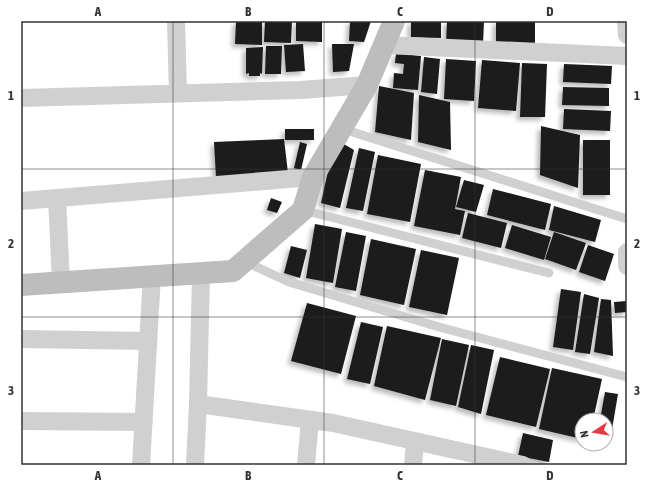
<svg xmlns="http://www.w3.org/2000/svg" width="648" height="486" font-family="'Asap Condensed',sans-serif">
  <defs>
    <filter id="shadow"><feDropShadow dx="-3.5" dy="3.5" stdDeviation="2" flood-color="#0004"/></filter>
  </defs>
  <rect width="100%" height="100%" fill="#fff"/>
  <path fill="#1a1a1a" filter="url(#shadow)" d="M236 21H262V45L235 44Z
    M265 21H292L291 43 264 42Z
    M296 21H322V42L296 41Z
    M350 21H371L364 42 349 41Z
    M411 21H441V38L411 37Z
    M447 21H484L483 44 446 43Z
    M496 21H535V46L496 45Z
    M303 44 305 71 286 72 284 45Z
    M332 44H354L349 71 333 72Z
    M266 46H282L281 74H265Z
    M263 47 262 74 260 73V76H249V73L246 74V48Z
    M396 53 421 56 418 90 393 88 394 73 403 74 404 64 395 63Z
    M424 57 440 59 437 94 421 92Z
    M446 59 476 61 474 101 444 99Z
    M482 60 520 63 516 111 478 108Z
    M522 63 547 64 545 117H520Z
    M564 64 612 66 611 84 563 82Z
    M379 86 414 93 411 140 375 132Z
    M563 87 609 88V106L562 105Z
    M419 95 450 102 451 150 418 142Z
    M564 109 611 111 610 131 563 129Z
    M541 126 580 135 578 188 540 175Z
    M285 129H314V140H285Z
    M284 139 288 173 216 177 214 142Z
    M583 140H610V195H583Z
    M300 142 307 144 301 170 294 168Z
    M342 143 354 150 340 208 321 203 328 171Z
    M359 148 375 152 363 211 346 208Z
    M378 155 421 164 410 222 367 214Z
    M425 170 461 177 455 209 465 211 460 235 414 226Z
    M464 180 484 185 476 212 456 207Z
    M493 189 551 204 545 230 487 215Z
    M271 198 282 202 277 213 267 210Z
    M554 206 601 220 595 242 549 230Z
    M468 213 507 223 501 248 462 238Z
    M315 224 342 229 333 283 306 278Z
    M512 225 551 237 544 260 505 248Z
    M346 232 366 236 356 291 335 287Z
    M554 232 586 243 576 270 545 259Z
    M371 239 416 249 404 305 360 295Z
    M588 245 614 254 605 281 579 272Z
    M291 246 307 250 300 278 284 273Z
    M421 250 459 258 447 315 409 307Z
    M561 289 581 292 573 350 553 347Z
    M584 294 599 298 590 354 575 352Z
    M601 299 611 300 613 356 594 352Z
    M627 301V312L615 313 614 302Z
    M307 303 356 316 341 374 291 361Z
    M361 322 383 327 370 384 347 379Z
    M387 326 441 338 425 400 374 386Z
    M442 339 469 345 456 406 430 400Z
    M471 345 494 350 481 414 458 407Z
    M500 357 550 369 536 427 486 415Z
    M552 368 602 379 593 420H582V439L539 429Z
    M605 392 618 394 610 441H606V420H600Z
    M523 433 553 440 549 462 518 456Z"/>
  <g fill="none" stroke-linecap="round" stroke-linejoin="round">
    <path stroke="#d0d0d0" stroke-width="9" d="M343 129 627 219
      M303 210 549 273
      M244 261 289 282 439 327 627 377"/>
    <path stroke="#d0d0d0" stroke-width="18" d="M176 21 178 93
      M626 21 627 35
      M385 45 627 56
      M21 98 301 90 367 85
      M57 198 61 282
      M21 201 313 177
      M627 252V266
      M21 339 148 341
      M198 404 201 273
      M21 421 144 422
      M141 465 152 276
      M195 465 198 404 333 423 523 465
      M306 465 310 420
      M413 465 415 441"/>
    <path stroke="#bdbdbd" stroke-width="22" d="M21 285 233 271 303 210 313 177 367 85 394 21"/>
  </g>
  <path fill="none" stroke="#333" stroke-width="1" stroke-opacity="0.55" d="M173 21V465M324 21V465M475 21V465M21 169H627M21 317H627"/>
  <rect width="648" height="486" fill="none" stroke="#ffffff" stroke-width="44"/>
  <g transform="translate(594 432) rotate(258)"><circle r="19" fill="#ffffff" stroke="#adadad"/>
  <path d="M0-3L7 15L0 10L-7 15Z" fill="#e63946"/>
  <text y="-6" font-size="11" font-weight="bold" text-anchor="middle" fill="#333333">N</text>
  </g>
  <rect x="22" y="22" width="604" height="442" fill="none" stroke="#333" stroke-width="1.5"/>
  <g font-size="13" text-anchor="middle" font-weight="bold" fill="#333">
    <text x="98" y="16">A</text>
    <text x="248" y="16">B</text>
    <text x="400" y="16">C</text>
    <text x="550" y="16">D</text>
    <text x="11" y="100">1</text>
    <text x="637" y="100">1</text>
    <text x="11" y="248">2</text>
    <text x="637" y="248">2</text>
    <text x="11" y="395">3</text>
    <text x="637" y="395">3</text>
    <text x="98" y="480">A</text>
    <text x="248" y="480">B</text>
    <text x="400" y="480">C</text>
    <text x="550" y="480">D</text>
  </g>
</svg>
